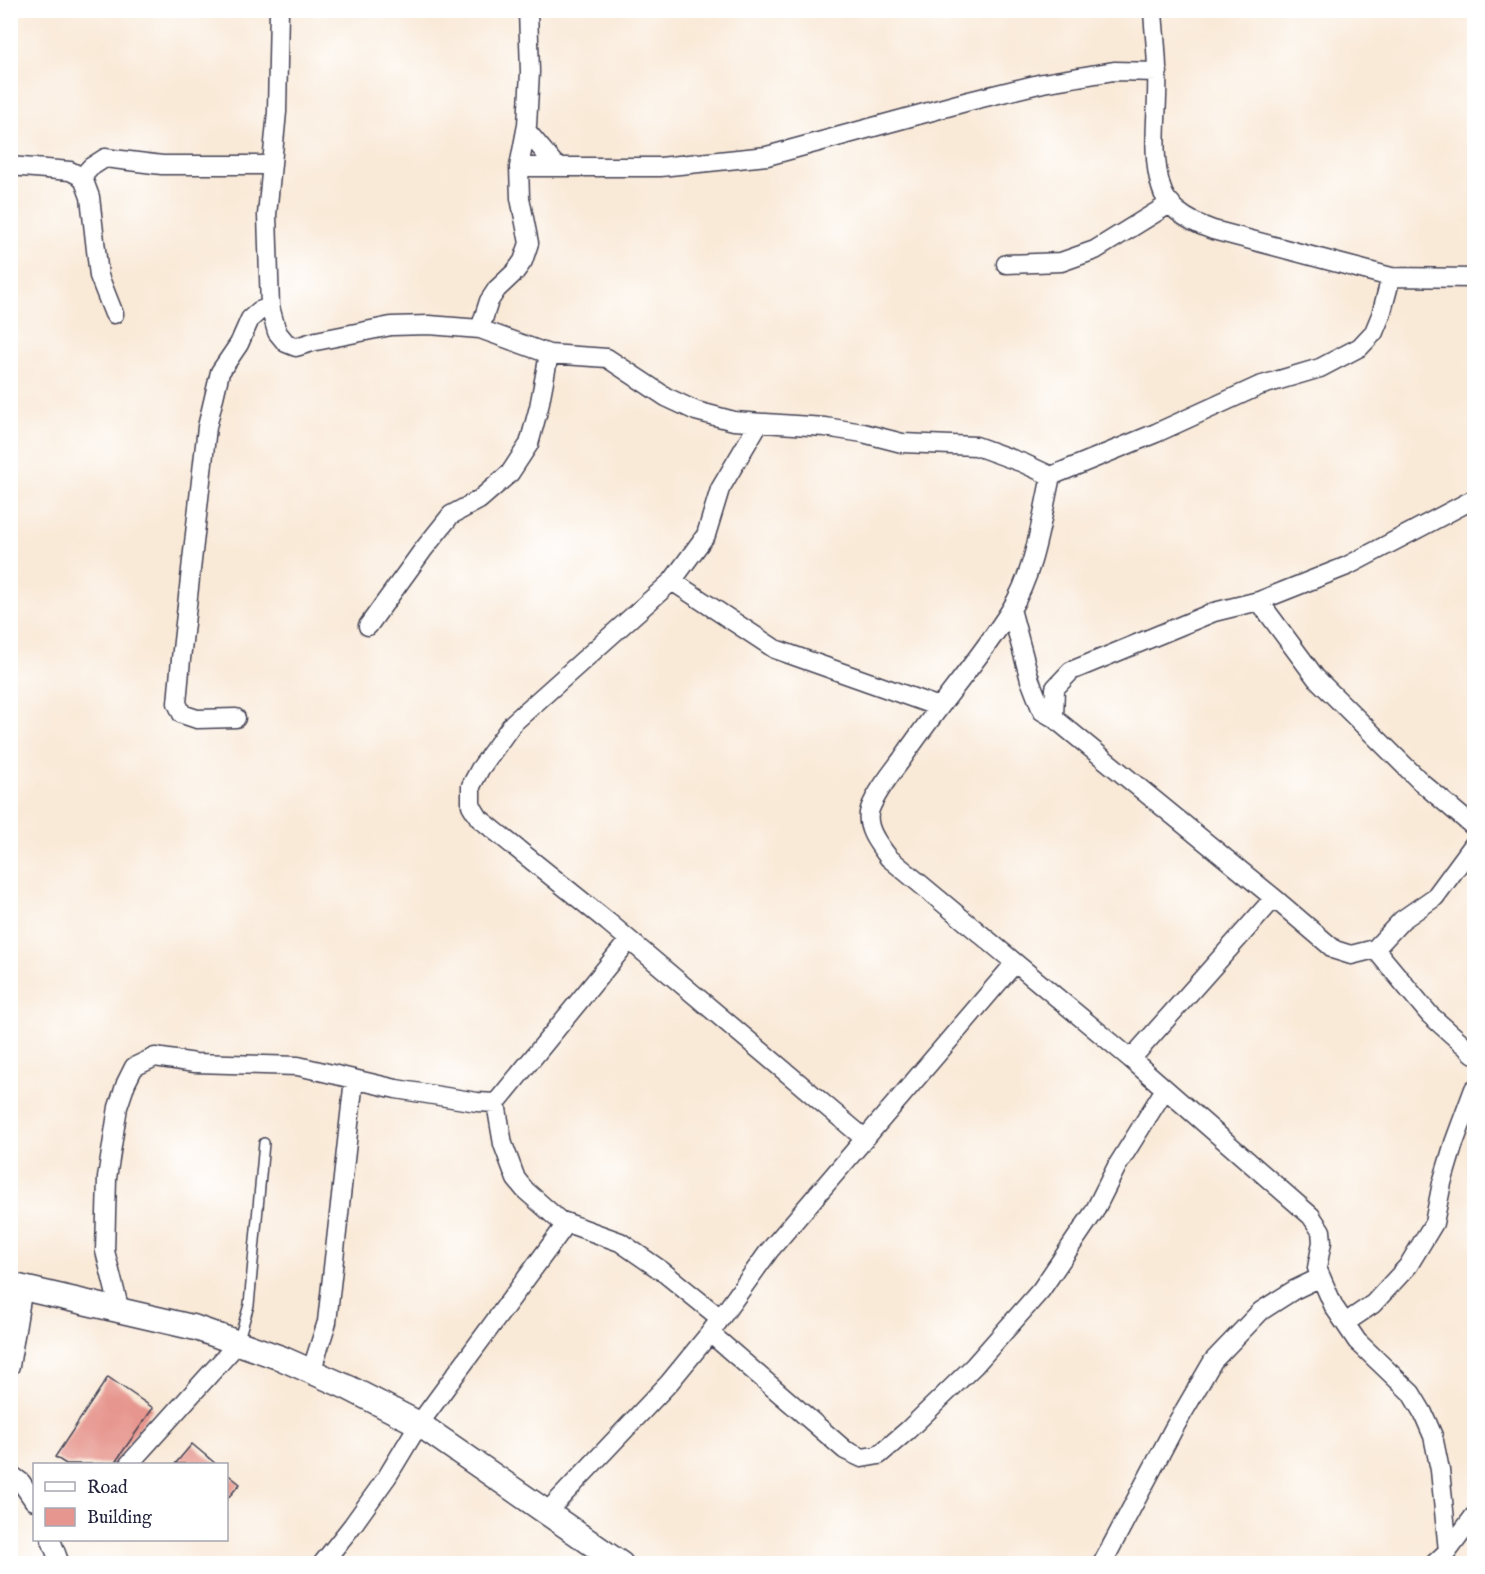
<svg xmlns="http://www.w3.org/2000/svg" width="1485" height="1574" font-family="'IM FELL English',serif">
  <rect width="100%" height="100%" fill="#fff"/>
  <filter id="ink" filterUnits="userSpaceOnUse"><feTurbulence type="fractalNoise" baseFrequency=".0167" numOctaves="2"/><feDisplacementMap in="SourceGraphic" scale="12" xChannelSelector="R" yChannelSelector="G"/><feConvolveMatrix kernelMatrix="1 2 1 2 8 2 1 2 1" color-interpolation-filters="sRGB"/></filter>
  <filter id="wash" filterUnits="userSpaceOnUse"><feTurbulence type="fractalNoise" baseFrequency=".008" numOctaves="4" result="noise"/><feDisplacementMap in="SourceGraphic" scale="24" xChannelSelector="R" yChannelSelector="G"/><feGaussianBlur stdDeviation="1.35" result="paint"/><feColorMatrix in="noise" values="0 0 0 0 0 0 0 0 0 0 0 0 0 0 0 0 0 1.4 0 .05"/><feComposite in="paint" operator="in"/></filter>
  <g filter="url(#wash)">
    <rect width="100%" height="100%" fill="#f9e9d7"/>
    <g id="blocks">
      <path fill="#e6968e" d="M108 1377 153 1408 114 1464H66L55 1457Z
        M192 1444 216 1464H175Z
        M226 1473 240 1484 226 1500Z"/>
    </g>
  </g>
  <g filter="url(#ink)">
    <use href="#blocks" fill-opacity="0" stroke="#424052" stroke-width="1.5"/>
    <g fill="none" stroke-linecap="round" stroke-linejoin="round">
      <g stroke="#424052" stroke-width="12">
        <path id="service" d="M238 1342 249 1305 264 1143"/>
      </g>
      <g stroke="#424052" stroke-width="21">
        <path id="minor" d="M279 10 277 112 267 215 270 307 277 332 286 343 296 347 316 341 391 326 429 325 480 329 549 354 607 358 666 397 696 411 734 421 825 427 863 433 902 443 976 446 1023 463 1051 476
          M1153 10C1154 31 1157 51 1157 71 1159 109 1150 150 1161 187 1167 210 1193 223 1213 230L1391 277 1474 278
          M526 130 557 167
          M10 166 70 171 78 175 84 181 90 197 99 276 114 314
          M519 167H660L767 156 969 101 1043 83 1114 71 1158 72
          M81 178 91 167 105 158 162 165H272
          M1006 264 1061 262 1095 250 1171 203
          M1391 277 1381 315 1374 332 1360 347 1320 368 1259 386 1156 433 1051 476C1041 520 1035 572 1010 611 977 663 936 708 902 759 891 774 877 791 870 809 864 827 879 845 889 858L1131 1059 1311 1216 1321 1231 1322 1242 1317 1268 1334 1307 1357 1341 1411 1393 1423 1413 1433 1436 1440 1470 1448 1551
          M480 329 489 301 497 289 515 272 523 261 529 243 520 198 519 167 527 125 530 72 528 10
          M759 423 720 489 706 535 672 581 513 723 480 769 471 786V805L479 818 608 922 864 1138
          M672 581 775 649 939 707
          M1259 601 1316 678 1421 782 1474 827
          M1011 609 1030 680 1042 711 1054 718 1274 898 1335 950 1351 955 1375 949 1402 920 1435 897 1474 844
          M368 626 423 550 451 515 479 500 510 473 529 444 539 407 549 354
          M236 718 197 719 182 714 177 703 181 659 207 427 220 372 239 344 250 319 259 311 270 307
          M1054 718 1055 688 1071 671 1214 612 1259 601 1347 566 1474 499
          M1375 949 1430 1015 1474 1054
          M1131 1059 1274 898
          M496 1103 503 1144 516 1179 525 1190 559 1220 620 1242 662 1271 720 1318
          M496 1103 629 940
          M120 1311 105 1251 107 1178 118 1107 126 1083 134 1067 155 1057 195 1063 298 1066 396 1089 477 1102 496 1103
          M1345 1323 1373 1304 1408 1266 1434 1223 1442 1183 1454 1143 1474 1089
          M710 1333 845 1450 862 1458 879 1455 908 1430 974 1366 1041 1290 1094 1212 1117 1166 1165 1089
          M10 1366 23 1287
          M311 1372 327 1322 354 1079
          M129 1464 238 1343
          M10 1474 21 1482 34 1501
          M546 1513 669 1383 710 1333 769 1251 1015 963
          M51 1540 60 1564
          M322 1564 352 1526 387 1477 419 1424 567 1223
          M1102 1564 1174 1428 1213 1361 1261 1311 1294 1290 1321 1277
          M1434 1564 1448 1551 1474 1516"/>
      </g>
      <g stroke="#424052" stroke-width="27">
        <path id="tertiary" d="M10 1285 196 1328 281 1358 349 1388 419 1424 621 1564"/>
      </g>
      <use href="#service" stroke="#fff" stroke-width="9"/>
      <use href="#minor" stroke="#fff" stroke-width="18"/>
      <use href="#tertiary" stroke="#fff" stroke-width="24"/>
    </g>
  </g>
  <rect width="1485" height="1574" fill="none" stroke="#fff" stroke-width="36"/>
  <rect x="33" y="1463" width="195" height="78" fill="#ffffff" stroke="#a7a7b1" stroke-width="1.5"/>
  <rect x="45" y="1482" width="30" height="9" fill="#ffffff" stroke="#a7a7b1" stroke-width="1.5"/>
  <text x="87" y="1493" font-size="18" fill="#22223b">Road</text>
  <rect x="45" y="1508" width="30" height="18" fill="#e6968e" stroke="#a7a7b1" stroke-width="1.5"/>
  <text x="87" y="1523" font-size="18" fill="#22223b">Building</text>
</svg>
